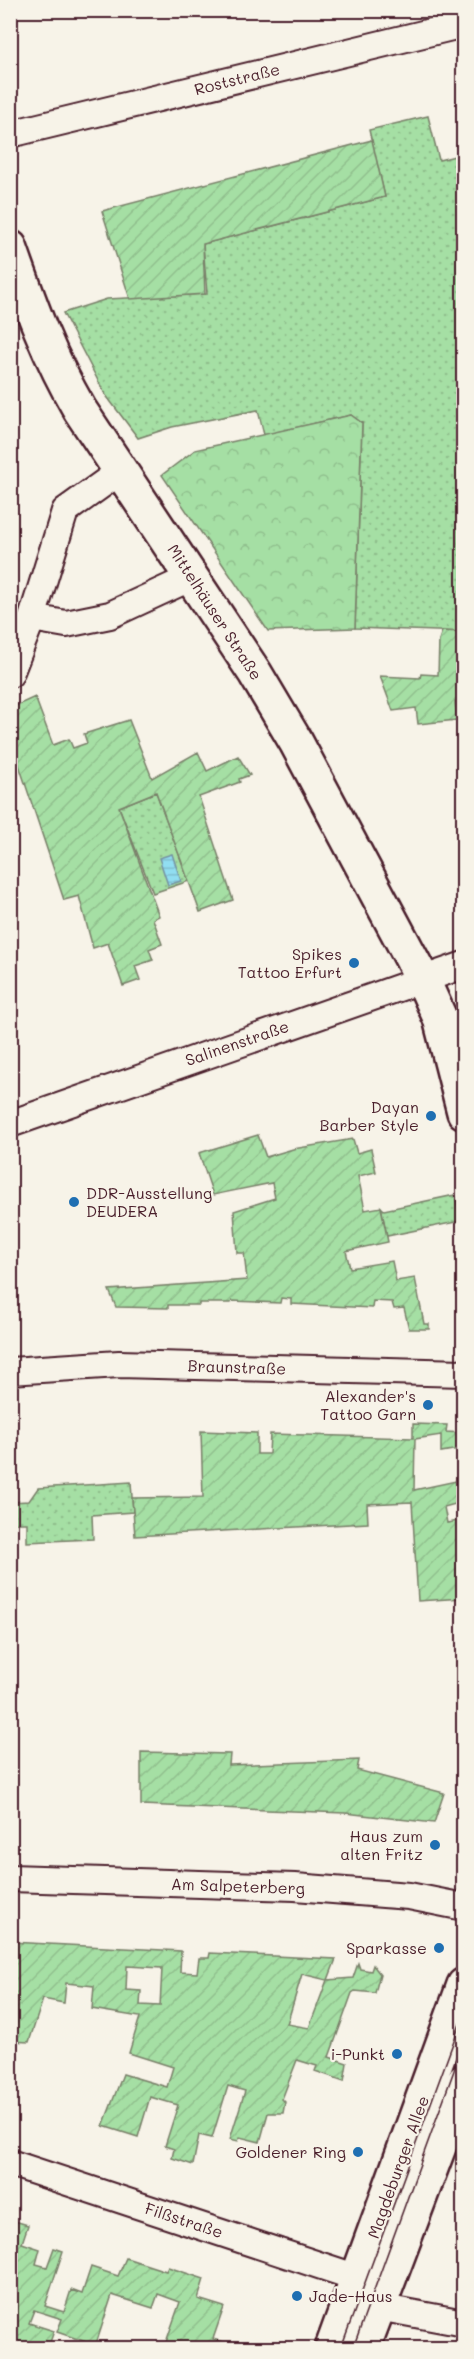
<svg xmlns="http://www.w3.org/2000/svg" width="474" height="2359" font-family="Mali,sans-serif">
  <defs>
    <pattern id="grass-dots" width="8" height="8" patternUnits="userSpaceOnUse" patternTransform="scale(1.5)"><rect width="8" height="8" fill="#a5dfa4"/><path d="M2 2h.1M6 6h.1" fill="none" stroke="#90bf8d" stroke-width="1.8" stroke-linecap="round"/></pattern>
    <pattern id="forest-crowns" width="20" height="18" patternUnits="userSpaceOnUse" patternTransform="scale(1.5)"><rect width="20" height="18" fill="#a5dfa4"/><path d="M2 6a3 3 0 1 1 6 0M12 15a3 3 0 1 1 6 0" fill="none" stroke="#90bf8d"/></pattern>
    <pattern id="garden-furrows" width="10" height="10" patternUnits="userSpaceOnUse" patternTransform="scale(1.5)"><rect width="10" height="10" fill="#a5dfa4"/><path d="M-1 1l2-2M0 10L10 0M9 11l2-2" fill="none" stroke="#90bf8d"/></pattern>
    <pattern id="water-rules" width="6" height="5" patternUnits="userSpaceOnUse" patternTransform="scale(1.5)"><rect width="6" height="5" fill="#91def1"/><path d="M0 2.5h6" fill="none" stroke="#7fbecf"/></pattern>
  </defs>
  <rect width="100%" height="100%" fill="#f7f3e8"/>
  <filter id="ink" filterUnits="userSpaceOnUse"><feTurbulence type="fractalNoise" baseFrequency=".0167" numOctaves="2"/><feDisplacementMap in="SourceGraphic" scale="12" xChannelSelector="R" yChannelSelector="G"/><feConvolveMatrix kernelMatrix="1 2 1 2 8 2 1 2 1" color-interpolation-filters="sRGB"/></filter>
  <g filter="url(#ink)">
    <path fill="url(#grass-dots)" stroke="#787f68" stroke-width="1.5" d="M428 116 439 160 463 154V632L355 628 362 423 351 415 264 435 258 410 172 427 138 438 105 394 63 313 107 299 207 294 203 244 385 197 369 130Z
      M156 792 189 881 153 893 119 807Z
      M455 1195 461 1221 387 1236 381 1207 384 1210Z
      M131 1482 133 1512 92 1515 93 1539 27 1542V1523H11V1502L29 1501 38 1488Z"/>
    <path fill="url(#forest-crowns)" stroke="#787f68" stroke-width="1.5" d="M351 415 362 423 355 628 268 631 162 475 195 450Z"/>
    <path fill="url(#garden-furrows)" stroke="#787f68" stroke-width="1.5" fill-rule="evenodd" d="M372 140 385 197 203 244 205 294 130 299 102 211Z
      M442 631 463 632V701L455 702 457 720 418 724 416 708 393 711 380 676 420 678 421 674 438 675 439 640Z
      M35 697 53 745 69 739 73 748 87 743 84 734 129 720 152 778 198 752 207 771 238 756 250 775 239 779 240 782 199 797 233 900 200 912 156 792 119 807 159 916 153 919 162 944 149 949 153 960 135 966 140 980 123 986 108 943 93 948 79 896 64 900 11 741V708Z
      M258 1135 266 1157 293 1149 353 1139 357 1153 371 1149 376 1172 358 1176 365 1210 381 1207 388 1242 346 1251 350 1268 392 1261 396 1281 415 1278 424 1324H429V1329H409L404 1308 394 1309 392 1302 373 1301 372 1308 291 1304V1299L281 1298 280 1303 232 1301 231 1303H199V1305H168V1308L116 1307 109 1290 247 1280 244 1253H237L234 1211 275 1198 272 1183 213 1195 199 1153Z
      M413 1424 447 1425 446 1432 463 1433V1487L456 1489 459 1503 444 1507 447 1523 463 1520V1598L418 1601 412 1502 367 1504 368 1523 135 1536 132 1498 203 1497 201 1431 257 1433V1454H269L270 1434 413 1438ZM441 1435V1452L459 1449 462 1463 457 1464 461 1480 414 1490 415 1439Z
      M141 1752 230 1754 229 1765 359 1760 357 1770 444 1793 434 1823 345 1813 141 1805Z
      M10 1942 181 1951 180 1972 197 1973 199 1958H209L210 1953 336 1959 328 1980 353 1978 358 1963 360 1969 371 1971 373 1965 380 1974 375 1993 355 1991 352 1993 329 2057 347 2063 344 2081 315 2071 317 2066 297 2060 282 2099 285 2102 283 2113H268L260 2142 240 2137 238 2141 230 2139 245 2091 228 2086 212 2138 199 2135 193 2165 172 2158 174 2149 165 2146 178 2105 150 2097 138 2137 103 2126 123 2074 167 2087 173 2067 129 2053 140 2017 92 2009 94 1986 66 1983 64 2003 43 1999 29 2042 11 2041ZM127 1966 162 1968 160 2006 140 2005 141 1991 126 1990ZM302 1974 327 1980 309 2028 287 2024Z
      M11 2220 28 2225 22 2243 40 2249 36 2264 47 2267 54 2248 63 2251 45 2306 64 2312 71 2290 82 2294 91 2267 118 2276 126 2258 166 2271 168 2267 204 2279 198 2299 224 2307 213 2339 242 2348H164L180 2302 158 2294 153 2308 112 2295 96 2344 107 2348H90L92 2344 57 2332 62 2319 34 2310 29 2323 54 2331 48 2348H21L11 2345V2253L17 2234 11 2231Z"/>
    <path fill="url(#water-rules)" stroke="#7592a2" stroke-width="1.5" d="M172 854 181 881 168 885 159 858Z"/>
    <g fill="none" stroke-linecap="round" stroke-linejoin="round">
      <g stroke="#4a1f2b" stroke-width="30">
        <path id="minor" d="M10 134 464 24
          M32 618 66 624 110 615 192 577
          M10 674 32 618 65 511 122 470
          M10 1124 464 965
          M10 1371 119 1364 464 1373
          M10 1878 295 1887 409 1896 464 1907
          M10 2163 358 2278
          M378 2307 464 2323"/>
      </g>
      <g stroke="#4a1f2b" stroke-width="38">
        <path id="major" d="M10 247C31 307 48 355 80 410L255 673 296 742 422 978 440 1018 464 1112
          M332 2348 464 1985
          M363 2348 464 2081"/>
      </g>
      <use href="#minor" stroke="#f7f3e8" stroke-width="26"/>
      <use href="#major" stroke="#f7f3e8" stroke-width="33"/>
      <path stroke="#4a1f2b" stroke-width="1.5" d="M341 2348 464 2013
        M353 2348 464 2043"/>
    </g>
  </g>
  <g fill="#1f6fb2" stroke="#f7f3e8" stroke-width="2">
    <circle cx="354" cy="963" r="6"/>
    <circle cx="431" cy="1116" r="6"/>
    <circle cx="74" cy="1202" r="6"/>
    <circle cx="428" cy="1405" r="6"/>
    <circle cx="435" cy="1845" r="6"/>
    <circle cx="439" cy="1948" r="6"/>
    <circle cx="397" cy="2054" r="6"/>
    <circle cx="358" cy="2152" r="6"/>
    <circle cx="297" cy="2296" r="6"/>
  </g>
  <g text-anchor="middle" stroke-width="4.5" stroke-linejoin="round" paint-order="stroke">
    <g font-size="16" fill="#4a1f2b" stroke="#f7f3e8">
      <text transform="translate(237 79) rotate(-14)" y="6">Roststraße</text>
      <text transform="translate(215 612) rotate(57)" y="6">Mittelhäuser Straße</text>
      <text transform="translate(237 1043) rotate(-19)" y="6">Salinenstraße</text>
      <text transform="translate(237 1367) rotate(2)" y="6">Braunstraße</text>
      <text transform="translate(238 1886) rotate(2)" y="6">Am Salpeterberg</text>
      <text transform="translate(398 2167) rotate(-70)" y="6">Magdeburger Allee</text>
      <text transform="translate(184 2220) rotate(18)" y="6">Filßstraße</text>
    </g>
    <g font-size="16" fill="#4a1f2b" stroke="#f7f3e8" text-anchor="end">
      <text x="342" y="960">Spikes<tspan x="342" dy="18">Tattoo Erfurt</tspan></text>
      <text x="419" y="1113">Dayan<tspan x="419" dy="18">Barber Style</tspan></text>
      <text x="86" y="1199" text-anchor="start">DDR-Ausstellung<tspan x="86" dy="18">DEUDERA</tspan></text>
      <text x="416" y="1402">Alexander's<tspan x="416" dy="18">Tattoo Garn</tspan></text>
      <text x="423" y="1842">Haus zum<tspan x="423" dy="18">alten Fritz</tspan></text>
      <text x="427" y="1954">Sparkasse</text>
      <text x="385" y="2060">i-Punkt</text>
      <text x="346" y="2158">Goldener Ring</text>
      <text x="309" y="2302" text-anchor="start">Jade-Haus</text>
    </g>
  </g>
  <rect width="474" height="2359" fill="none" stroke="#f7f3e8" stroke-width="36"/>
  <rect x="18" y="18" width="438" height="2323" fill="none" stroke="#4a1f2b" stroke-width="2" filter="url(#ink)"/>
</svg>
